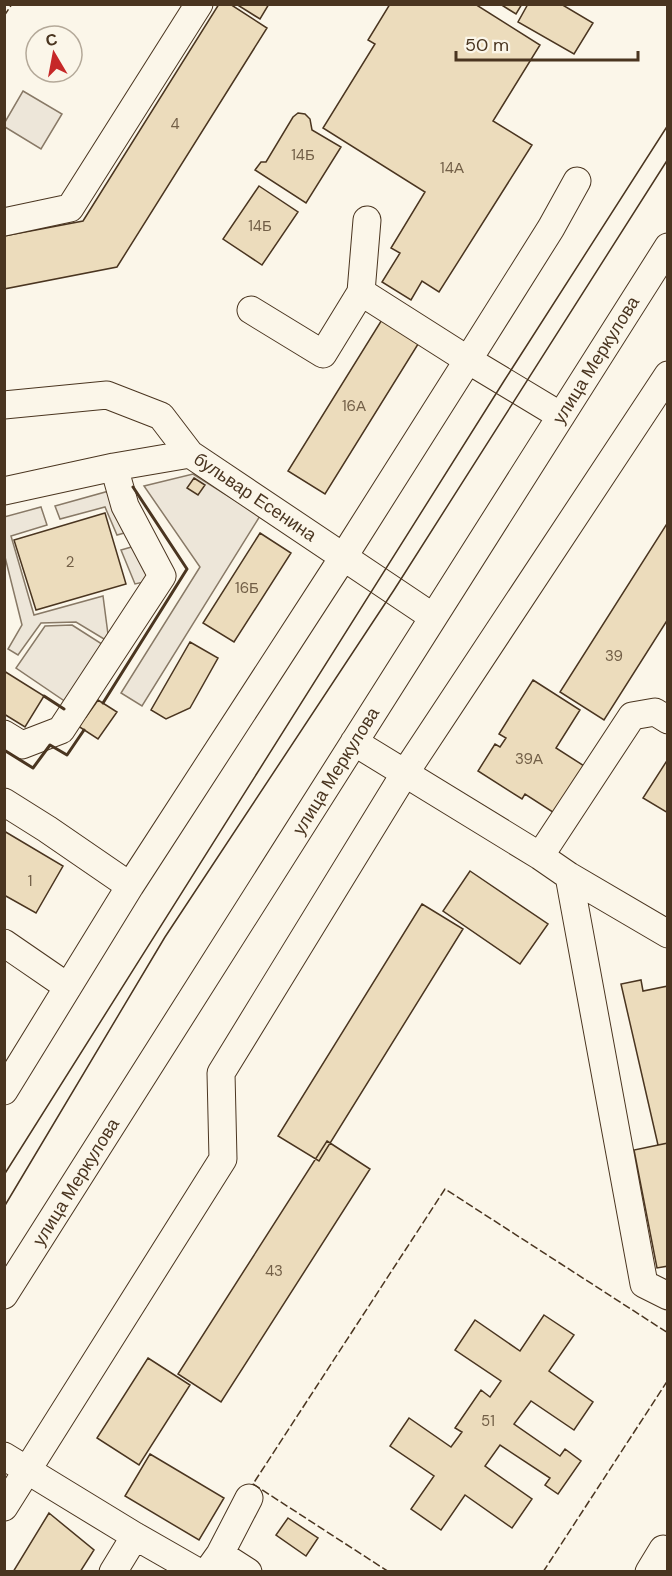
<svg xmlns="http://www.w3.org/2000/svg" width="672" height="1576" font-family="'DM Sans',sans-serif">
  <rect width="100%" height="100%" fill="#fbf6e9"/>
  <path fill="#ede6d9" stroke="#887966" stroke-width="1.5" d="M23 91 62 114 41 149 5 127V122Z
    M193 474 260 516 142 706 121 693 200 567 144 486Z
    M109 491 128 532 117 535 105 507 60 519 55 506Z
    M41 507 47 525 11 536 34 615 103 596 109 642 76 622 41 623 18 655 8 649 22 625 5 557 4 517Z
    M135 546 153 580 135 584 121 550Z
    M72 625 105 646 66 702 16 668 45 626Z"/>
  <path fill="#ecdcbc" stroke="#4a3520" stroke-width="1.5" d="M219 4H230L267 28 117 267 4 289V236L83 221Z
    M236 4H269L260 19Z
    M390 4H475L540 45 493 121 532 145 439 292 422 281 411 300 382 282 400 253 391 248 425 192 323 128 375 44 368 40Z
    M500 4H522L516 14Z
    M528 4H561L593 23 574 54 518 22Z
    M298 113 305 114 310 119 312 130 341 147 306 203 255 170 261 162H266L293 117Z
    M259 186 298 212 262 265 223 239Z
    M383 318 420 341 325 494 288 471Z
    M194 478 205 485 198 495 187 488Z
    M105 513 126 584 36 610 14 540Z
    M668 522V619L604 720 560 692Z
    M260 533 291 553 234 642 203 623Z
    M190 642 218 658 190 708 166 719 151 710Z
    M4 671 44 696 25 727 4 714Z
    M533 680 580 710 556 748 592 771 562 818 525 794 522 799 478 771 495 744 500 747 506 738 499 734Z
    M98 700 117 712 98 739 75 724 82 714 86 717Z
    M668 759V813L643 798Z
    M4 831 63 866 36 913 4 895Z
    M470 871 548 924 520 964 443 911Z
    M422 904 463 929 319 1161 278 1136Z
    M641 980 643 991 668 986V1143L658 1145 621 984Z
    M327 1141 370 1169 221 1402 178 1374Z
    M668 1143V1266L657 1268 634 1150Z
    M544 1315 574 1335 549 1371 593 1402 574 1430 531 1401 514 1424 560 1456 565 1449 581 1461 558 1494 545 1485 550 1478 500 1445 485 1466 532 1499 512 1528 465 1495 441 1530 411 1509 434 1476 390 1446 409 1418 451 1447 462 1432 455 1428 481 1390 490 1397 501 1381 455 1350 475 1320 520 1351Z
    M148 1358 190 1385 139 1465 97 1438Z
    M150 1454 224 1498 199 1540 125 1496Z
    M49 1513 94 1550 80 1572H13Z
    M288 1518 318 1538 306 1556 276 1535Z"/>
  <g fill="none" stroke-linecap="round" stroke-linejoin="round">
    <g stroke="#4a3520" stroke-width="29">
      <path id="minor" d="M4 222 70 208 199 4
        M361 292 367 220
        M251 310 323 354 361 292 468 360 561 416
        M4 405 107 395 161 416 190 454 433 617
        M4 491 114 467 190 454
        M4 734 22 745 61 730 162 576 125 506 114 467
        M354 742 540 856 569 876 668 934
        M4 802 47 829 130 886
        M540 856 632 716 655 712 668 720
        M569 876 644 1284 668 1296
        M4 943 68 987
        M4 1091 130 886 344 556 468 360 551 228 577 181
        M4 1295 668 247
        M4 1456 135 1536 198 1572
        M4 1507 223 1159 221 1073 405 773 668 375
        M220 1554 249 1498
        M210 1568 220 1554 248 1572
        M113 1572 135 1536
        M649 1572 663 1549"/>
    </g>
    <use href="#minor" stroke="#fbf6e9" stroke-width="27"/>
    <path stroke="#4a3520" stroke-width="1.5" d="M4 1175 504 381 668 125
      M4 1207 165 937 394 590 668 159"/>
    <path stroke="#4a3520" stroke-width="1.5" stroke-dasharray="8 3" stroke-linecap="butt" d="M4 16 12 4
      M389 1572 253 1484 445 1189 668 1333
      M543 1572 668 1380"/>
    <path stroke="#4a3520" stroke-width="3" d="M44 696 64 709
      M103 703 187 569 133 487
      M4 750 33 768 50 745 67 755 84 730"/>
  </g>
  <g text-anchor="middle" stroke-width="4.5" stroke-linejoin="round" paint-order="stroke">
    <g font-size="15" fill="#725f47">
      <text x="175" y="129">4</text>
      <text x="303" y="160">14Б</text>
      <text x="452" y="173">14А</text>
      <text x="260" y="231">14Б</text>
      <text x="354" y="411">16А</text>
      <text x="70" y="567">2</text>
      <text x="247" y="593">16Б</text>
      <text x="614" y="661">39</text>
      <text x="529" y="764">39А</text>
      <text x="30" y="886">1</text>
      <text x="274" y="1276">43</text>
      <text x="488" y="1426">51</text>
    </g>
    <g font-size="18" fill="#4a3520" stroke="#fbf6e9">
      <text transform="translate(596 360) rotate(-58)" y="6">улица Меркулова</text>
      <text transform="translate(255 497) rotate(34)" y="6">бульвар Есенина</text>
      <text transform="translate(336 771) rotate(-58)" y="6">улица Меркулова</text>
      <text transform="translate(76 1182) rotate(-58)" y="6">улица Меркулова</text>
    </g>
  </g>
  <rect width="672" height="1576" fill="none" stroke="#4a3520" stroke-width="12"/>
  <g transform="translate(54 54) rotate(350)"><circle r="28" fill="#fbf6e9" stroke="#b4a999" stroke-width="1.5"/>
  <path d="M0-4.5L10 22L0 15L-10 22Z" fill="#c62828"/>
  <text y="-9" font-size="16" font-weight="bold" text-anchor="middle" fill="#4a3520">С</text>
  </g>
  <path d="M456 51v9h182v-9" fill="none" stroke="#4a3520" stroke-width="3"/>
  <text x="465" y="51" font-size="18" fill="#4a3520" stroke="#fbf6e9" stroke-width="4.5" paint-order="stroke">50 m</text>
</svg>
